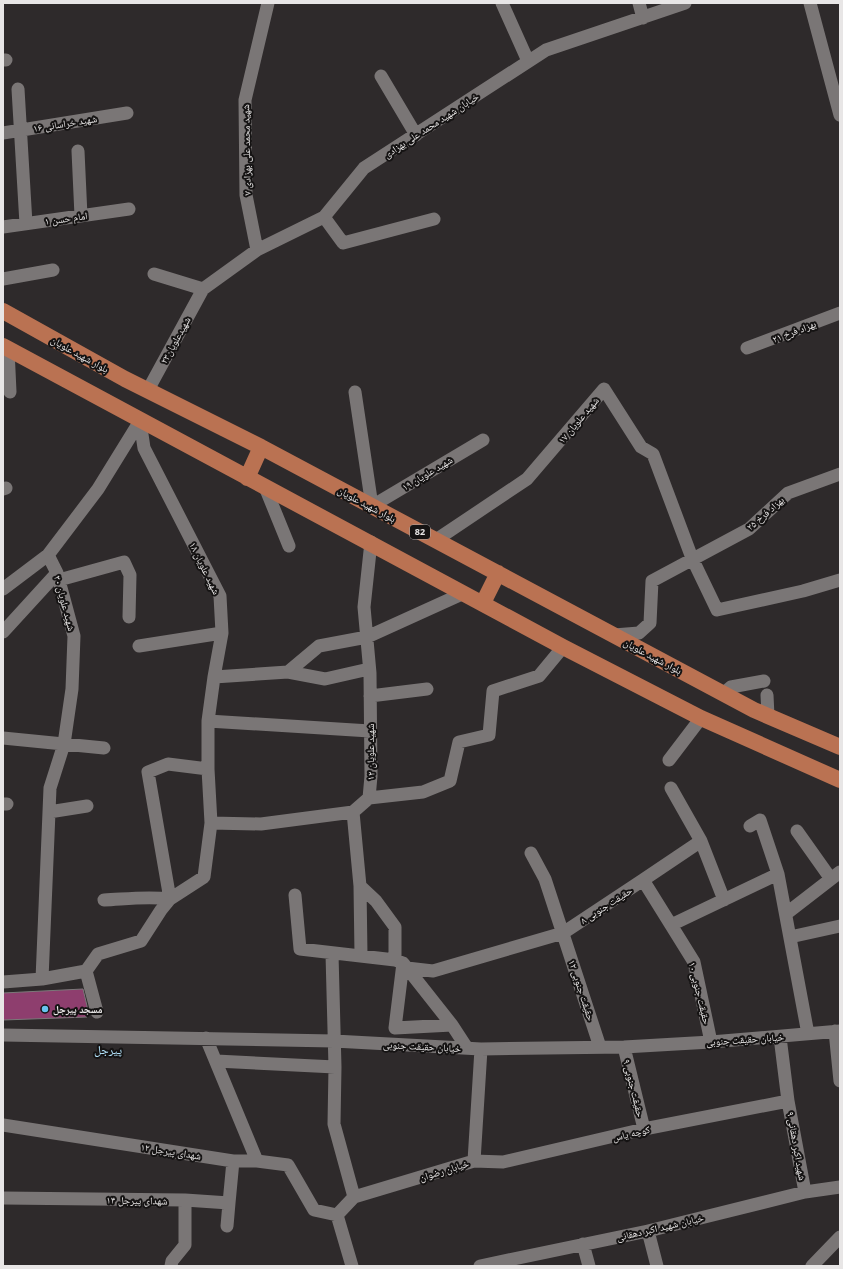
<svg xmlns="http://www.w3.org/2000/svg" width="843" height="1269" font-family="'Noto Sans','Noto Naskh Arabic',sans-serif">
  <rect width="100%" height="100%" fill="#2e2a2b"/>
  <path fill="#8e3e6e" stroke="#7c797a" d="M83 989 87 1006V1017L3 1020V993Z"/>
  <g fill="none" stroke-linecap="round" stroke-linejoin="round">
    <path stroke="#7a7676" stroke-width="13" d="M502 3 528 61
      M639 3 643 18
      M810 3 840 115
      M3 60H6
      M381 76 416 135
      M18 89 26 224
      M3 133 127 113
      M78 151 81 216
      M324 217 343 243 434 219
      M3 227 129 209
      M257 250 246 195 245 100 268 3
      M154 274 203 289
      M3 279 53 270
      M747 348 840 313
      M8 349 10 392
      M148 390 203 289 257 250 324 217 364 168 546 50 685 3
      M355 392 372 506 483 440
      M140 421 144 448 220 596 222 633 214 677 208 721V769L211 823
      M265 487 289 546
      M3 489 6 488
      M436 540 527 479 604 389 641 447 653 454 692 558 717 610 803 591 840 580
      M59 580 124 562 130 575 129 617
      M3 589 48 555
      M3 632 57 573
      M614 635 639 633 650 623 652 581 749 529 788 493 840 474
      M139 646 222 633
      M288 672 325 679 369 669
      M214 677 288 672 319 646 367 637 464 593
      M723 694 731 687 764 681
      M767 695 768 716
      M370 696 427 689
      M208 721 370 731
      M3 738 104 748
      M669 760 701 718
      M369 798 423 792 450 781 459 742 489 735 493 691 539 676 563 647
      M3 804H7
      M49 812 87 806
      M750 826 760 820 778 874
      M797 831 831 879
      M701 841 724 900
      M531 853 545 879 600 1047
      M643 880 701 841 671 788
      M360 886 376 901 395 927V960
      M295 895 300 949 395 960 403 963 407 968 433 971 563 933 643 880 671 925 778 874 808 1034
      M104 900C126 899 148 896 170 899L148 772 168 764 208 769
      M787 913 840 872
      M671 925 694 962 711 1042
      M790 937 840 926
      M332 954 335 1067 334 1124 354 1197
      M361 955 360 886 353 812 369 798 371 776 370 673 364 607 371 542
      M403 963 395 1028 452 1025
      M407 968 452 1025 467 1048
      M86 971 97 1012
      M42 979 50 788 64 744 72 689 74 636 57 573 48 555 98 489 140 421
      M3 982 42 979 86 971 98 954 141 941 161 910 170 899 204 877 211 823 261 824 353 812
      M835 1031 840 1081
      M3 1035 334 1041 481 1049 624 1047 711 1042 840 1031
      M780 1037 788 1101 805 1192
      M206 1038 257 1161
      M624 1047 644 1129
      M216 1061 335 1067
      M3 1125 233 1161H257L288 1165 314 1210 337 1215 354 1197 474 1161 481 1049
      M474 1161 503 1162 644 1129 788 1101
      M3 1198 185 1200 229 1203 233 1161
      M337 1215 352 1266
      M227 1226 229 1203
      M648 1231 657 1266
      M583 1244 589 1266
      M171 1266 172 1261 185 1245V1200
      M480 1266 648 1231 805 1192 840 1187
      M812 1266 840 1237"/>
    <path stroke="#ba7252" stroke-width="16" d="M3 311 125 379 261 447 754 710 840 747
      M3 346 563 647 701 718 840 780
      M247 478 261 447
      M483 603 498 573"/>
  </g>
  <circle fill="#67c4ef" stroke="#151313" stroke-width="1.5" cx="45" cy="1009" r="4"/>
  <g text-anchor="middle" stroke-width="4" stroke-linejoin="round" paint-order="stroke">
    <rect fill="#151313" stroke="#a9a7a7" stroke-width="1" x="410" y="525" width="20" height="14" rx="3"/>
    <g font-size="9" font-weight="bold" fill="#e8e6e6">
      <text x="420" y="535">82</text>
    </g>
    <g font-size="10" fill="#e8e6e6" stroke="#151313">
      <text transform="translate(65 123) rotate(-9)" y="4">شهید خراسانی ۱۶</text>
      <text transform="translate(431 125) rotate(-33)" y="4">خیابان شهید محمد علی بهزادی</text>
      <text transform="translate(246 150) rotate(-91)" y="4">شهید محمد علی بهزادی ۷</text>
      <text transform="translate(66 218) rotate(-8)" y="4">امام حسن ۱</text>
      <text transform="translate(794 331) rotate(-21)" y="4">بهزاد فرخ ۲۱</text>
      <text transform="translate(175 340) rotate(-61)" y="4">شهیدعلویان۲۳</text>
      <text transform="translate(80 354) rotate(29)" y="4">بلوار شهید علویان</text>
      <text transform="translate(578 420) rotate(-50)" y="4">شهید علویان ۱۷</text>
      <text transform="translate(427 473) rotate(-31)" y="4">شهید علویان ۱۹</text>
      <text transform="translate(367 504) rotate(28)" y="4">بلوار شهید علویان</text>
      <text transform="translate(765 513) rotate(-41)" y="4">بهزاد فرخ ۲۵</text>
      <text transform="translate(205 568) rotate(64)" y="4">شهید علویان ۱۸</text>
      <text transform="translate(65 603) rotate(75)" y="4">شهید علویان ۲۰</text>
      <text transform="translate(653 656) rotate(28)" y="4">بلوار شهید علویان</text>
      <text transform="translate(370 752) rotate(-90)" y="4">شهید علویان ۱۲</text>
      <text transform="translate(606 905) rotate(-33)" y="4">حقیقت جنوبی ۸</text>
      <text transform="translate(582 990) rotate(72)" y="4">حقیقت جنوبی ۱۲</text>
      <text transform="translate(700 993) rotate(76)" y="4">حقیقت جنوبی ۱۰</text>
      <text transform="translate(745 1039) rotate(-4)" y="4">خیابان حقیقت جنوبی</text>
      <text transform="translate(422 1046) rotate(3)" y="4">خیابان حقیقت جنوبی</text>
      <text transform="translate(634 1088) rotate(76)" y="4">حقیقت جنوبی ۹</text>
      <text transform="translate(631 1133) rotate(-13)" y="4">کوچه یاس</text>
      <text transform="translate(797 1146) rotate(80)" y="4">شهید اکبر دهقانی ۹</text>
      <text transform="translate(171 1151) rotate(9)" y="4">شهدای پیرجل ۱۲</text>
      <text transform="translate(444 1170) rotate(-17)" y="4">خیابان رضوان</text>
      <text transform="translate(137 1200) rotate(1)" y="4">شهدای پیرجل ۱۴</text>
      <text transform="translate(660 1227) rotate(-13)" y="4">خیابان شهید اکبر دهقانی</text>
    </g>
    <g font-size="10" font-weight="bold" fill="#e8e6e6" stroke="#151313" text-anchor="start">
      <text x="53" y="1013">مسجد پیرجل</text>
    </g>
    <g font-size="12" fill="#b4e4fd" stroke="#151313">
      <text x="108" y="1054">پیرجل</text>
    </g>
  </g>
  <rect width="843" height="1269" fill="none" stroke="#e8e6e6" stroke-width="8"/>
</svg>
